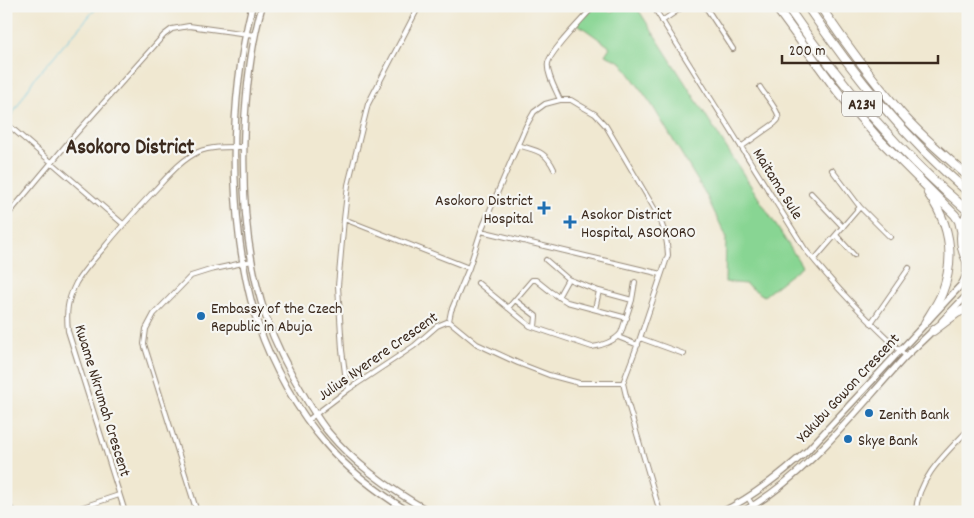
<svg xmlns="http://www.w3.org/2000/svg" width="974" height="518" font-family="Dekko,sans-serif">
  <rect width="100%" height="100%" fill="#f6f6f2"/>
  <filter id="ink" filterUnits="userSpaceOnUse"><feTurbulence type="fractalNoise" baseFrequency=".02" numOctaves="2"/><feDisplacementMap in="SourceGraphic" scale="10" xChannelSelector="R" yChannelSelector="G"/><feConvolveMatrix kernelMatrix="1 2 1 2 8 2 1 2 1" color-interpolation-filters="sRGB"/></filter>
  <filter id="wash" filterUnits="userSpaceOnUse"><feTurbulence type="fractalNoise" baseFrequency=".0096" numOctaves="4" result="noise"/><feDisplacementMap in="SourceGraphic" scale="20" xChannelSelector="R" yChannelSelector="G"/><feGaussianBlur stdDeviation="1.12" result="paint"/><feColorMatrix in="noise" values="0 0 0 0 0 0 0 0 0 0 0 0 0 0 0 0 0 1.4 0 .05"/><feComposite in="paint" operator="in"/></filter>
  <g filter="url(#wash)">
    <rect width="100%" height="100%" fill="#f0e8d1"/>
    <path fill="#88d593" stroke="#628058" d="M591 6H602L611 12 620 6H636L802 266 764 296 745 284 725 282 726 236 705 193 652 105 621 62 605 55 610 47 575 22 581 15 587 12 586 10Z"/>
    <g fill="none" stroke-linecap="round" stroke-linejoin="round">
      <path stroke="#64c6e2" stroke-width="1" d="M12 115 34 79 98 6"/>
    </g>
  </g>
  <g filter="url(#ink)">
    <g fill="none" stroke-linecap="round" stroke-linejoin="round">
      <g stroke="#968978" stroke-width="6">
        <path id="street" d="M653 6 805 249C836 288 869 322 906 356
          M705 6 733 49
          M662 21 684 6
          M560 100C556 90 546 73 548 63 551 50 583 19 592 8
          M6 123 123 224
          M518 145C536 151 545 150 554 169
          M741 147 775 123C778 120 779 120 778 115 776 107 764 94 760 87
          M832 170 860 207 890 237
          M811 193 843 227
          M6 217 72 138 164 35 172 29 189 26 255 35
          M344 219 469 268
          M481 231 661 274
          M836 235 854 255
          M546 260 568 279 599 291 632 300
          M814 260 860 207
          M478 283 530 326 592 347C601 346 615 341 621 333L632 300 635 282
          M558 297 568 279
          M515 300 536 316 535 327
          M508 308 532 280H536L551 292 567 302 627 318
          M595 309 599 291
          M449 321 477 344 518 363 549 375 579 383H623
          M871 323 909 268
          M618 337 638 345
          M640 338 684 354
          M349 389 345 373 342 350 338 286 344 219 348 185 368 104 419 6
          M308 420 349 389 414 346 437 326 449 321 451 311 469 268 481 231 526 126 534 112 545 104 560 100H571L581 106 595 114 606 126 657 213C664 228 667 238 668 255L640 338 623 383 628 404 660 512
          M748 498 757 512
          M6 502 11 509 14 512
          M68 512 119 495
          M125 512 68 331C66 312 67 301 76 283 83 271 93 260 102 250 119 229 137 209 155 190 168 176 181 160 198 152 212 146 229 147 244 147
          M197 512 144 344 146 329 154 314 191 276 210 270 252 261
          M916 512C917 479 946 453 968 430"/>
      </g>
      <g stroke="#968978" stroke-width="8">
        <path id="secondary" d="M252 6C233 84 230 164 240 243 244 271 249 298 258 324 272 366 298 412 327 445 350 472 379 493 409 512
          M262 6C250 48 246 90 244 134 242 195 246 259 266 317 276 346 290 373 306 399 313 410 320 423 329 433 356 466 393 491 430 512
          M942 321 968 294
          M722 512C754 496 781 474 807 451L961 285C967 275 967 272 966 261
          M742 512C806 477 856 410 905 357 915 347 926 338 935 328"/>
      </g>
      <g stroke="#968978" stroke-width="10">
        <path id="highway" d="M775 6 838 92 878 138 955 215 959 221 961 230
          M787 6C838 81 898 152 968 211
          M807 6C854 75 904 137 968 192
          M820 6C845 43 872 79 901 113 921 136 945 156 968 176
          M968 212C959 229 959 247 968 263
          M925 323C931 313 938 303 942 293 956 257 950 224 928 193
          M933 331 957 313 968 308"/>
      </g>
      <use href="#street" stroke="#fff" stroke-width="4"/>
      <use href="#secondary" stroke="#fff" stroke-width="5.5"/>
      <use href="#highway" stroke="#fff" stroke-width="8"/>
    </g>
  </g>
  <g fill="#1f6fb2" stroke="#f6f6f2" stroke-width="2">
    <path d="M541.5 200.5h5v5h5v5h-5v5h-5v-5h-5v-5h5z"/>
    <path d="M567.5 214.5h5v5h5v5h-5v5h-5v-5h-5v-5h5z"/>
    <circle cx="201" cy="316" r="5"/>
    <circle cx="869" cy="413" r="5"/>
    <circle cx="848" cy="439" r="5"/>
  </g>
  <g text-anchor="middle" stroke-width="4.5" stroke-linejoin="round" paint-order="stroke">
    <rect fill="#f6f6f2" stroke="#73675e" stroke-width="1" x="842" y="91.5" width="40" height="25" rx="4"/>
    <g font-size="15" font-weight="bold" fill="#3b2a1e">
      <text x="862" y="109">A234</text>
    </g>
    <g font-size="16" fill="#3b2a1e" stroke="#f6f6f2">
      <text transform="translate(779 183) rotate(58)" y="6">Maitama Sule</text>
      <text transform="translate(377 355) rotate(-35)" y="6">Julius Nyerere Crescent</text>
      <text transform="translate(847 387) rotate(-47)" y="6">Yakubu Gowon Crescent</text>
      <text transform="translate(104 400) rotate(73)" y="6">Kwame Nkrumah Crescent</text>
    </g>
    <g font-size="16" fill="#3b2a1e" stroke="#f6f6f2" text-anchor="start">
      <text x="533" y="205" text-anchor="end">Asokoro District<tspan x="533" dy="18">Hospital</tspan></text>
      <text x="581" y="219">Asokor District<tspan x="581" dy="18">Hospital, ASOKORO</tspan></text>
      <text x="211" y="313">Embassy of the Czech<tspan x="211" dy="18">Republic in Abuja</tspan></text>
      <text x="879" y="419">Zenith Bank</text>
      <text x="858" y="445">Skye Bank</text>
    </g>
    <g font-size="21" font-weight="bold" fill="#3b2a1e" stroke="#f6f6f2">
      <text x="130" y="153">Asokoro District</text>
    </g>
  </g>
  <rect width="974" height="518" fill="none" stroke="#f6f6f2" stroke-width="25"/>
  <path d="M782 55v8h156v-8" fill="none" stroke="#3b2a1e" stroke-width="2.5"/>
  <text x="789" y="55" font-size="15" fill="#3b2a1e" stroke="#f6f6f2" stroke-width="4" paint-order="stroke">200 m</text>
</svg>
